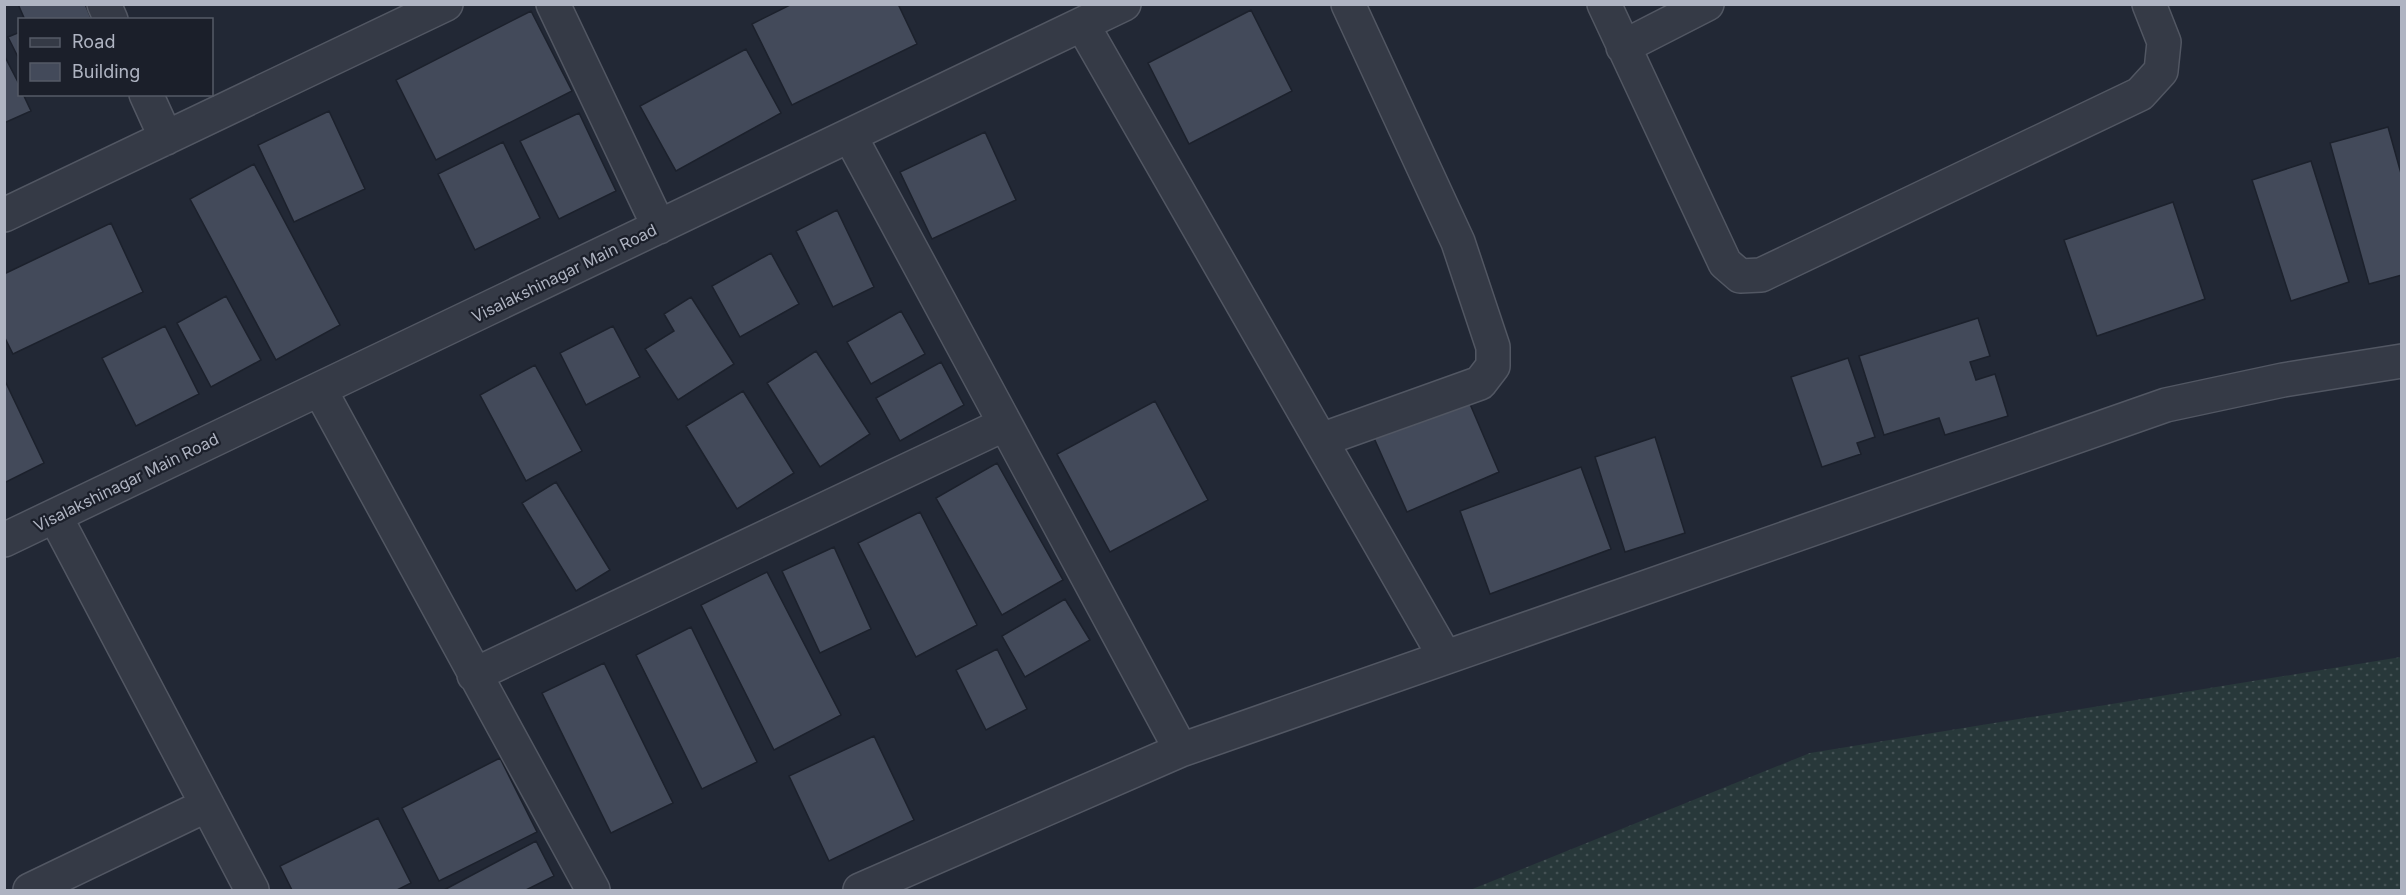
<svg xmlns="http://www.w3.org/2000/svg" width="2406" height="895" font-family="Inter,sans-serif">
  <defs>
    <pattern id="grass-dots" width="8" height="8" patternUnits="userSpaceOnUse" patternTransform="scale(1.5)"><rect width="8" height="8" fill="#28383a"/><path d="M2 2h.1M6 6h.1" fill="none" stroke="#455255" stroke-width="1.8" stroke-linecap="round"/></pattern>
  </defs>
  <rect width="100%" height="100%" fill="#222835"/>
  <path fill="url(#grass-dots)" d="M2401 657V890H1470L1810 753Z"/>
  <path fill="#434a5a" stroke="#1c212c" stroke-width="1.5" d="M18 4H85L92 20H25Z
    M792 4H898L917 44 792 105 752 24Z
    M1251 10 1292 91 1189 144 1148 63Z
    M531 11 572 91 436 160 396 80Z
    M20 32V61L8 37Z
    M746 49 781 113 676 171 640 106Z
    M4 55 20 86V94H23L31 111 4 123Z
    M329 111 365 189 294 222 258 145Z
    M579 113 616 191 559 219 520 141Z
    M2388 127 2402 177V275L2369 284 2330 143Z
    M985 132 1016 200 932 239 900 172Z
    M503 142 540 218 475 250 438 174Z
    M2311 161 2349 282 2291 301 2252 180Z
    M254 164 340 325 276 360 190 199Z
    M2173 202 2205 299 2097 336 2064 240Z
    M837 210 874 287 833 307 796 231Z
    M111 223 143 292 13 354 4 336V274Z
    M771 253 799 304 740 337 712 286Z
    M226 296 261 360 211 387 177 323Z
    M691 297 734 364 678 400 645 349 674 331 664 314Z
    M901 311 925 354 871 384 847 342Z
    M1978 318 1990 356 1970 362 1976 380 1995 374 2008 416 1945 435 1939 418 1884 435 1859 356Z
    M165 326 199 394 136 426 102 358Z
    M613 326 640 377 586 405 560 353Z
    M816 351 870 434 820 467 767 383Z
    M1848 358 1875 437 1857 443 1861 454 1822 467 1791 377Z
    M941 362 964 405 900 441 876 398Z
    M535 365 582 451 526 481 480 395Z
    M4 383H6L44 463 4 483Z
    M743 391 794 473 737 509 686 426Z
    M1467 397 1499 472 1407 512 1374 438Z
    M1155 401 1208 500 1110 552 1057 454Z
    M1655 437 1685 533 1625 552 1595 457Z
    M997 463 1063 580 1002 615 936 498Z
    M1581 467 1611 549 1490 594 1460 511Z
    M556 482 610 570 576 591 522 503Z
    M920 512 977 625 916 657 858 543Z
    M834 547 871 629 820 653 782 571Z
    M767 572 841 715 774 750 701 605Z
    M1065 599 1090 640 1025 677 1002 636Z
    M691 627 757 762 702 789 636 655Z
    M997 649 1027 709 986 730 956 670Z
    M604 663 673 803 611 833 542 693Z
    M874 736 914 820 829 861 789 776Z
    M500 758 537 832 439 881 402 808Z
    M378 818 411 883 397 890H292L280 866Z
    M536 841 554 876 526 890H444Z"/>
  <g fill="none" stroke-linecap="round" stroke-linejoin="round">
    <g stroke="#525763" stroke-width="36">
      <path id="minor" d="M104 4 111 20
        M553 4 659 227
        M1604 4 1725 263 1740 276 1761 275 2140 94 2161 71 2164 42 2149 4
        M1082 24 1445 657
        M1623 47 1707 4
        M146 94 166 138
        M850 136 1181 750
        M4 215 446 4
        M320 390 593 890
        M1321 440 1480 383 1493 366V347L1458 242 1348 4
        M55 516 252 890
        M4 540 1124 4
        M474 675 1005 424
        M30 890 207 805
        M860 890 1181 750 2166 405 2283 380 2402 361"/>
    </g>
    <use href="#minor" stroke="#353a46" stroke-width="33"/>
  </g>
  <g text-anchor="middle" stroke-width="4.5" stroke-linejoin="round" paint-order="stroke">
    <g font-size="16" fill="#afb4c2" stroke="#1b1f2a">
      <text transform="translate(564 273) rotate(-26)" y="6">Visalakshinagar Main Road</text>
      <text transform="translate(126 482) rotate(-26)" y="6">Visalakshinagar Main Road</text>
    </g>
  </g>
  <rect width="2406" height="895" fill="none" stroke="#afb4c2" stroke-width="12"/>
  <rect x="18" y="18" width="195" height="78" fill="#1b1f2a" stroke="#565b67" stroke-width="1.5"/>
  <rect x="30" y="38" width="30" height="9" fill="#353a46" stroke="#565b67" stroke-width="1.5"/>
  <text x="72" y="48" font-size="18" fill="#afb4c2">Road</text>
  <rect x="30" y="63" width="30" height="18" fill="#434a5a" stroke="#565b67" stroke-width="1.5"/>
  <text x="72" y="78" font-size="18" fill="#afb4c2">Building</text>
</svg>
